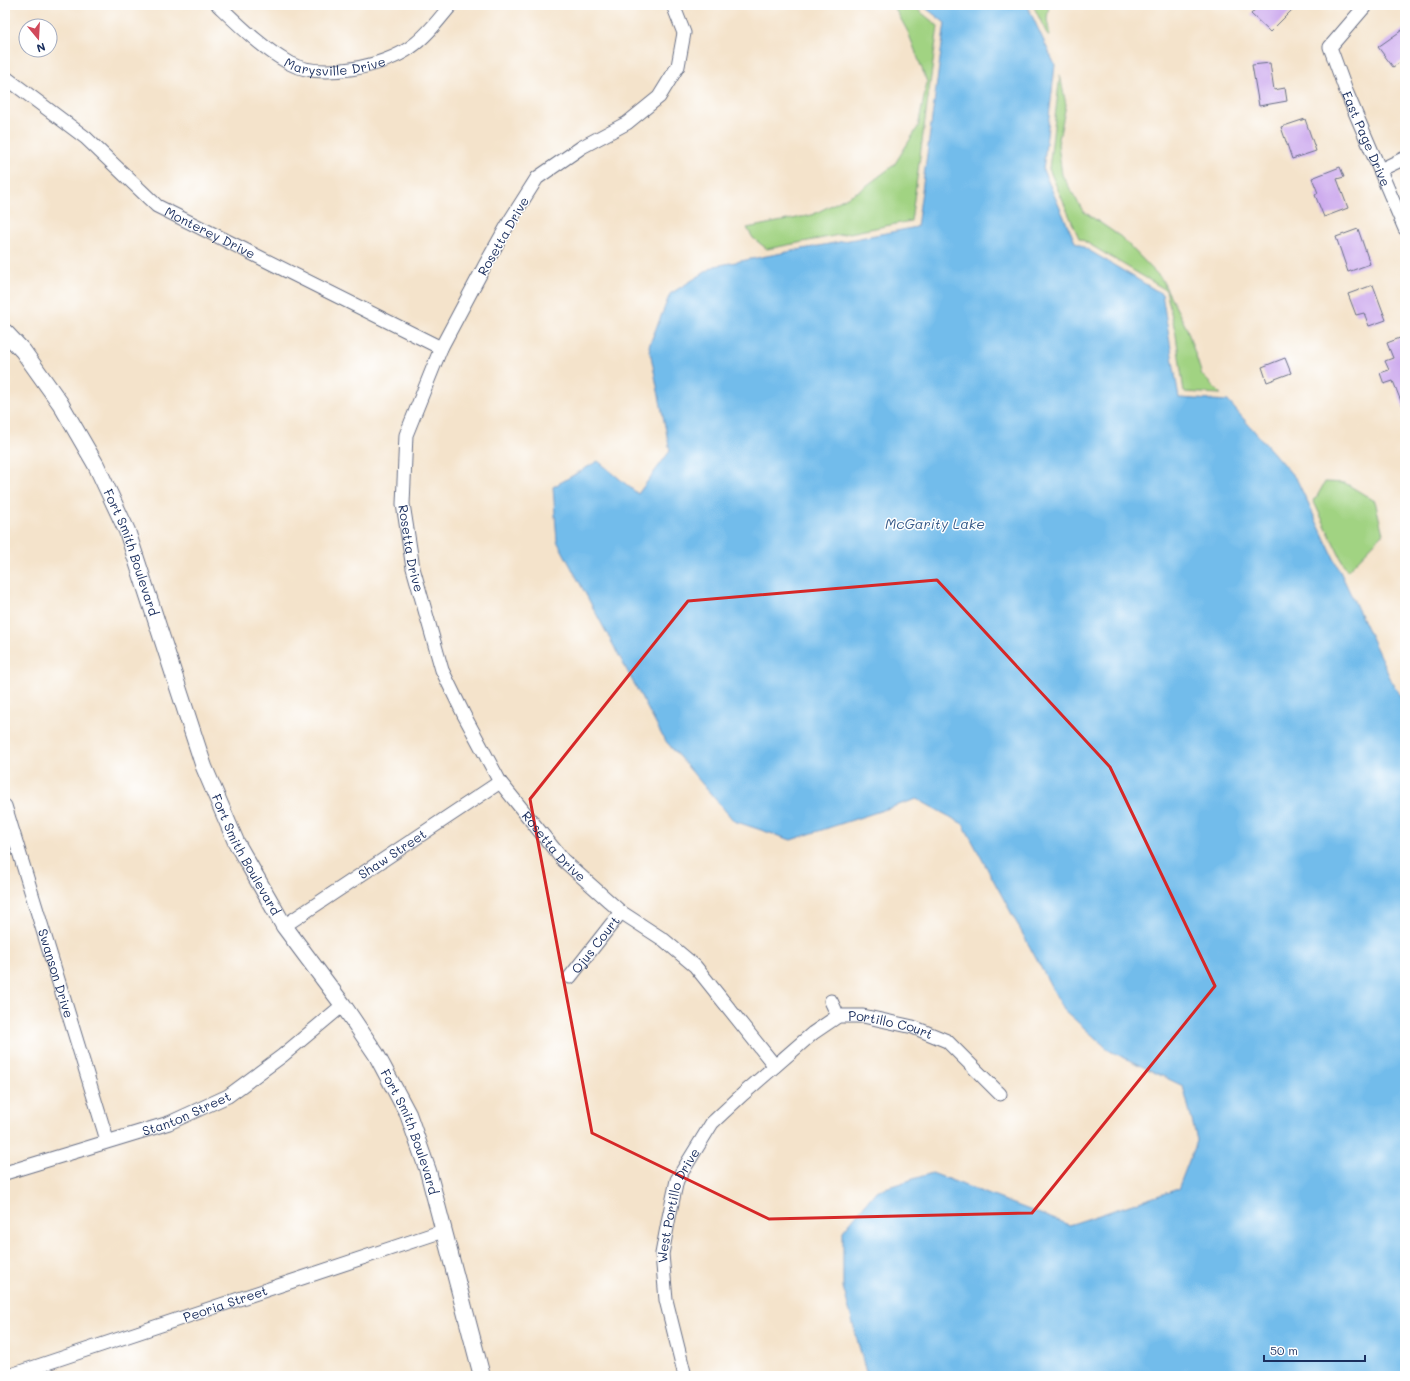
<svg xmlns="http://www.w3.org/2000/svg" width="1410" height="1381" font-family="Mali,sans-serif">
  <rect width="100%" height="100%" fill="#fff"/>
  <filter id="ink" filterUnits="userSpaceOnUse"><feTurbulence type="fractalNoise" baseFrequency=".025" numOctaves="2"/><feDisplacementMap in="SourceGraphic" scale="8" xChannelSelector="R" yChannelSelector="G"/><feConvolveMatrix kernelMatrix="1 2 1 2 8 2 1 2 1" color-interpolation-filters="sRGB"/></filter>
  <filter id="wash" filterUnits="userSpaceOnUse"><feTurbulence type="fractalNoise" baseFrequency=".012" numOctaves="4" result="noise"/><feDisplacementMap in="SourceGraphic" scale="16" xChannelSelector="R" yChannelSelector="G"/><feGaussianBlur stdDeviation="0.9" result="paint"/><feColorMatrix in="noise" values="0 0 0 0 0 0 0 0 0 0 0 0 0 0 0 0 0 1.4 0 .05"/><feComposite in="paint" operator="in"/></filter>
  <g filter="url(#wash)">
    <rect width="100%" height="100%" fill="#f4e3cb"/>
    <path fill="#a1d382" stroke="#5e8170" d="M893 5H912L938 26 911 221 767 249 753 238 747 228 812 215 861 190 894 165 918 127 927 82 908 32Z
      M1033 5H1049L1047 19 1050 36H1048Z
      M1060 75 1066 105 1058 144 1062 175 1083 211 1121 237 1161 278 1187 329 1202 375 1221 394 1184 392 1176 335 1166 290 1079 238 1049 169Z
      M1325 482 1345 483 1375 501 1383 534 1347 571 1313 500 1316 498Z"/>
    <path fill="#72bceb" stroke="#4676a4" d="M922 5H1027L1055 65 1043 170 1075 242 1162 294 1179 398 1228 401 1297 480 1393 684 1405 704V1376H867L843 1287V1231L876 1191 932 1173 1069 1225 1178 1189 1197 1140 1183 1086 1110 1051 1064 1010 963 824 917 799 791 840 734 821 664 739 557 541 553 487 598 461 638 494 670 451 649 346 670 294 715 266 917 227 945 23Z"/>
    <g id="blocks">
      <path fill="#ceacee" d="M1259 5H1297L1270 32 1251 14Z
        M1405 28V59L1393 67 1378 47Z
        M1270 63 1274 90 1285 88 1287 101 1259 106 1252 65Z
        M1305 119 1316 151 1292 159 1281 127Z
        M1340 167 1344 177 1337 179 1348 208 1324 217 1315 195 1318 193 1312 178Z
        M1358 229 1370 264 1348 272 1336 237Z
        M1373 285 1386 320 1369 326 1364 313 1356 315 1348 294Z
        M1405 336V409H1404L1393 381 1384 384 1380 373 1389 370 1385 361 1393 358 1387 343Z
        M1285 358 1291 373 1267 382 1262 367Z"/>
    </g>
  </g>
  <g filter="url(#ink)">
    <use href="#blocks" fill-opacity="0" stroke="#676e84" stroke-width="1"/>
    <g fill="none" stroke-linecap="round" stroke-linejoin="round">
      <g stroke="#676e84" stroke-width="15">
        <g id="minor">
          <path id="s1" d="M218 5C240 26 262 48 289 63 320 80 384 67 411 47 427 36 439 19 451 5"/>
          <path id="s2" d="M673 5 684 33 678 66 659 97 627 123 582 147 537 178 511 219 484 267 441 348 406 435 403 504 413 568 442 670 464 715 500 782 563 860 621 912 664 940 695 966 775 1066"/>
          <path id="s3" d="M1366 5 1330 47 1346 91 1405 229"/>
          <path id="s4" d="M5 77 86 138 157 206 441 348"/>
          <path d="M1380 170 1405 158"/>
          <path id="s5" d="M5 806 107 1140"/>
          <path id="s6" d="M284 926 500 782"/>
          <path id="s7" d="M570 977 621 912"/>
          <path d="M831 1001 838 1016"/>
          <path id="s8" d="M5 1173 169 1123 228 1096 282 1056 343 1005"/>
          <path id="s9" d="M8 1376 443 1231"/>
          <path id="s10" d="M685 1376 666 1300 662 1254 669 1217 677 1180 712 1123 743 1094 813 1033 838 1016H863L913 1027 947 1041 1000 1094"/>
        </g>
      </g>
      <g stroke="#676e84" stroke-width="18">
        <g id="tertiary">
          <path id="s11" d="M5 332 23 351 60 403 96 465 127 531 204 767 236 842 284 926 343 1005 376 1054 408 1114 428 1171 482 1376"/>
        </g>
      </g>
      <use href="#minor" stroke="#fff" stroke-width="13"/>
      <use href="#tertiary" stroke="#fff" stroke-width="16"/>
    </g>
  </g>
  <path fill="none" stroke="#d62828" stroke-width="3" stroke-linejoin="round" d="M937 580 1110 767 1215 986 1032 1213 769 1219 592 1133 530 799 688 601Z"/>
  <g text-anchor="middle" stroke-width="3" stroke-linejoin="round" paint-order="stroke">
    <g font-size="13" fill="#1b2f5e" stroke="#fff">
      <text dy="5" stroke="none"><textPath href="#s1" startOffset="139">Marysville Drive</textPath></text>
      <text dy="5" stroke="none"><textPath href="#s3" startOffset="154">East Page Drive</textPath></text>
      <text dy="5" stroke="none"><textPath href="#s4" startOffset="259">Monterey Drive</textPath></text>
      <text transform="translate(503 236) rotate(-60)" y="5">Rosetta Drive</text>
      <text dy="5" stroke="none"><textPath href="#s2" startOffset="650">Rosetta Drive</textPath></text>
      <text dy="5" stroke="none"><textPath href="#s11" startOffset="256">Fort Smith Boulevard</textPath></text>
      <text dy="5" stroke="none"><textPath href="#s2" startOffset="986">Rosetta Drive</textPath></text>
      <text dy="5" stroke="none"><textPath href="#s11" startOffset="580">Fort Smith Boulevard</textPath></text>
      <text dy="5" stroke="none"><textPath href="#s6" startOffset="130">Shaw Street</textPath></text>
      <text dy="5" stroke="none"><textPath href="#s7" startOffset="41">Ojus Court</textPath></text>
      <text dy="5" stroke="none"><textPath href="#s5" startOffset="175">Swanson Drive</textPath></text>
      <text dy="5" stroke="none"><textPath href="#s10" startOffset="486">Portillo Court</textPath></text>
      <text dy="5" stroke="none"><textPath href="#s8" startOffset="191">Stanton Street</textPath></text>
      <text dy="5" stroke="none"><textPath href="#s11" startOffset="904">Fort Smith Boulevard</textPath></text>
      <text dy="5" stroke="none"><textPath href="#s10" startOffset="176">West Portillo Drive</textPath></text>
      <text dy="5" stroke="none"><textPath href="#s9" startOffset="229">Peoria Street</textPath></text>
    </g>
    <g font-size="14" font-style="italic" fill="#355988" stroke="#fff">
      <text x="935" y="529">McGarity Lake</text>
    </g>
  </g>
  <rect width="1410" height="1381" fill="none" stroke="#fff" stroke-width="20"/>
  <g transform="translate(38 38) rotate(162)"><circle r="19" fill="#ffffff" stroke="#a4acbf"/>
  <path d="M0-3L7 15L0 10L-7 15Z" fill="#d1495b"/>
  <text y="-6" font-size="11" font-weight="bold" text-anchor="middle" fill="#1b2f5e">N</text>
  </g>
  <path d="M1264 1355v6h101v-6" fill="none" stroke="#1b2f5e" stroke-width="2"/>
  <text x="1270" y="1355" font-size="12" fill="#1b2f5e" stroke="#ffffff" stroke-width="3" paint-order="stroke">50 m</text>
</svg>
